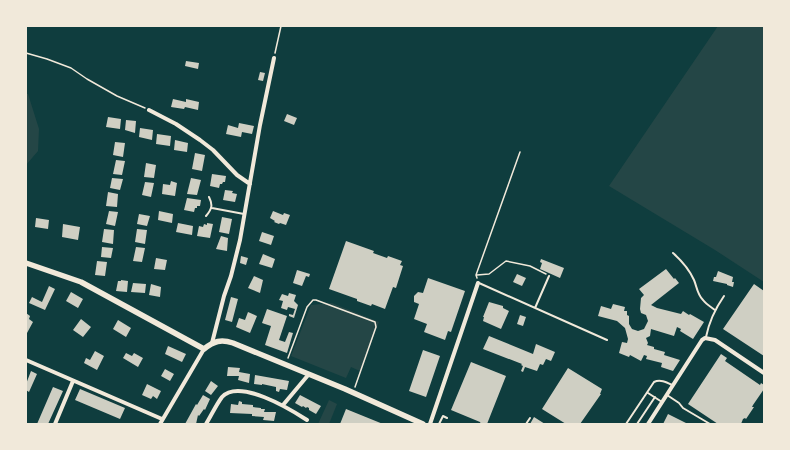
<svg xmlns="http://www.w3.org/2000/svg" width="790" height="450" font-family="Overpass,sans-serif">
  <rect width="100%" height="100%" fill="#0f3d3e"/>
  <path fill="#244646" d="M718 26H764V282L715 250 609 186Z
    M26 94H28L39 129 38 151 26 165Z
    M332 303 379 322 360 371 351 367 346 378 291 356 311 305Z
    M329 400 337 404 329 424H318Z"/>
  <path fill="#cfcfc3" d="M186 61 199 63 198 69 185 66Z
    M260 72 265 73 263 81 258 80Z
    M173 99 186 102V99L199 102 198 110 185 107 184 109 171 107Z
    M287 114 297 118 294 125 284 121Z
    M108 117 121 119 120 129 106 127Z
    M126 120 136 121 135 133 125 130Z
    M239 123 254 126 252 134 242 132 241 137 226 134 228 125 238 128Z
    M140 128 153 130 152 140 139 137Z
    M157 134 171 136 170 146 156 144Z
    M175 140 188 143 187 152 174 150Z
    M115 142 125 143 123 157 113 155Z
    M195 153 205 155 202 171 192 169Z
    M116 160 125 161 122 175 113 174Z
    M146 163 156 165 154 178 144 177Z
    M212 174 226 176 225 182H223L222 184H220L219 188 210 186Z
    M112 178 123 179 120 190 110 188Z
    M191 178 201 180 197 195 187 194Z
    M171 181 177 183 175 196 162 194 163 184 170 185Z
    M145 182 154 183 151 197 142 195Z
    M225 190 233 191 232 193 237 194 235 202 223 200Z
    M108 192 118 194 117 207 106 206Z
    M187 198 201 200 200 206H197V208H195L194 212 184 210Z
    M109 211 118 212 115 226 106 224Z
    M159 211 173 214 172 223 158 220Z
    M273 211 283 215 284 213 290 215 286 225 280 223 279 224 274 222 275 221 270 218Z
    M139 214 150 216 147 226 137 224Z
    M222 217 232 219 229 234 219 232Z
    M36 218 49 220 48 229 35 227Z
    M178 223 193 226 192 235 176 232Z
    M207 223 213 224 210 238 197 236 199 226 203 227 204 224 207 225Z
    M63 224 80 227 78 240 62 237Z
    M104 229 114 230 113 244 102 242Z
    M137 229 147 230 145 244 135 242Z
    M262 232 274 236 271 245 259 241Z
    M221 236 228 238 227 251 216 249Z
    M346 241 374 251 373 253 387 258 388 256 402 261 400 265 403 266 396 288 393 287 385 309 372 304 371 306 357 301V299L329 289Z
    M102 247 113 248 111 258 101 257Z
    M136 247 145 248 142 262 133 261Z
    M263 254 275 259 272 268 259 264Z
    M241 256 248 258 246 265 240 263Z
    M156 258 167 260 165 270 154 269Z
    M541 259 564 268 560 278 540 269 542 263 540 262Z
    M97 261 107 262 105 276 95 275Z
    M666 269 674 279 675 278 679 283 651 305 657 308 681 314 683 311 689 315 690 314 704 322 693 339 680 331 681 329 677 327 674 336 651 329 650 336 646 338 648 343 647 345 654 347V349L665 352 664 355 680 360 673 371 661 367 662 363 646 359 647 356 644 355 641 361 630 355 629 357 619 353 622 342 627 343 628 339 625 328 617 321 598 316 601 306 611 309 613 304 625 307 624 311H627V315L629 316V324L632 329 638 331 644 329 648 321 646 315 641 313 640 309 641 298 644 295 639 289Z
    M297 270 310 274 309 277 306 276 302 286 293 283Z
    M718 271 733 277 732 282H734L733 287 727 285V284L713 281 714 277H716Z
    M517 274 526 278 522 286 513 282Z
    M254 276 263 280 260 293 248 288Z
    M428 278 465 291 451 332 448 331 445 340 424 332 427 324 414 319 419 304 414 302V296L418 292 423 293Z
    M121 280 128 281 127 292 116 291 118 281H121Z
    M133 283 146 284 145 293 131 292Z
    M151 284 161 287 160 297 149 295Z
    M754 284 764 291V356L723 329Z
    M49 286 55 289 45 310 29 303 32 297 42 302Z
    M71 292 83 299 78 308 66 301Z
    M289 293 296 295 294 301 298 305 294 318 289 316V314L293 315 295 309 288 307 287 310 281 308 283 301 279 300 282 294 288 296Z
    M231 297 238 299 232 322 225 320Z
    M489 302 503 306V308L509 311 501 329 483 321 484 317H483Z
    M267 309 287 316 279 340 285 342 289 332 293 333 287 353 265 345 271 326 262 323Z
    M248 312 257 316 250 333 236 327 239 318 245 320Z
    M26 313 30 316 29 319 33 322 27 333H26Z
    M520 315 526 317 523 326 517 324Z
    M81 319 91 327 83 337 73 330Z
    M118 320 131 328 126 337 113 329Z
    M489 336 533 354 536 344 555 352 551 361 546 359 543 365 540 364 537 371 525 367 523 372 521 371 523 366 521 365 522 364 483 349Z
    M168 346 186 354 182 362 165 354Z
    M423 350 440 356 426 397 409 391Z
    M95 351 104 356 97 370 84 363 86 358 90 360Z
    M126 353 132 356 134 353 143 358 138 367 123 358Z
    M721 354 727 358 725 361 760 385 761 383 764 385V389L753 405 752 407H754L746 419 745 418 743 419 741 424H718L688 404Z
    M471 362 506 376 487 424H481L480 422 451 410Z
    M228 367 240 368 239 372 250 374 249 383 238 380 239 376H227Z
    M568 368 602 389 600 394H601L580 424H566L542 409Z
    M165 369 174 374 170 381 161 376Z
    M31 371 37 374 29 392 26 390V384Z
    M255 375 289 381 287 390 280 389 279 392 276 391V387L262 384V385L254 384Z
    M211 381 218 386 211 395 205 391Z
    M147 384 161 391 157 399 153 396 151 399 142 395Z
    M53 387 63 391 48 424H37Z
    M80 389 125 408 120 419 75 400Z
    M203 395 210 399 205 410 204 409 199 416 198 415 196 424H185L196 404 197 405Z
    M300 395 321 406 316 414 309 410V408L307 407 306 408 303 406 302 407 295 403Z
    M239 401 242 402V404L253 405V407L261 408V409H265L264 412H276L274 421 263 420 264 417 252 416V414L230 413 231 404 238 405Z
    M346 409 383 424H340Z
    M668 414 688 424H663Z
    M534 417 545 424H530Z"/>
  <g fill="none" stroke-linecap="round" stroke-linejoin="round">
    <path stroke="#f1e9da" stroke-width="1.5" d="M26 53 47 59 71 68 87 79 117 96 145 108
      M275 53 281 26
      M477 275 489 274 506 261 530 266 546 274
      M477 278 476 275 520 152
      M288 358 307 307 313 300H316L375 322 376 327 355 387"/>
    <path stroke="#f1e9da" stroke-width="2" d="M212 208 244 214
      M206 216C212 209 213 205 209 197
      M673 253C682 261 689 269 694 280 697 287 697 294 703 300 706 304 711 307 715 310
      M479 283 607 340
      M535 308 549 276
      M706 337C709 322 715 309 724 296
      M648 393 662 402
      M667 395 679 403 683 408 710 424
      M439 424 443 416 447 418
      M526 424 530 418
      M626 424 654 382C660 379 666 382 672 385
      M637 424 655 397"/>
    <path stroke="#f1e9da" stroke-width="4" d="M149 110 176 124 200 140 213 150 237 175 250 184
      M212 343 224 296 231 276 240 240 260 125 274 58
      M26 360 162 419
      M283 405 309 374
      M55 424 73 381
      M160 424 204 349
      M206 424C211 416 216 405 222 397 239 378 290 409 307 420
      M430 424 478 283
      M648 424 702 340 705 338 715 340 764 373"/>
    <path stroke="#f1e9da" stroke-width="5.5" d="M26 263 81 282 204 349C214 341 221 339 233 343L345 389 423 424"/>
  </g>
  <rect width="790" height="450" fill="none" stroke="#f1e9da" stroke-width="54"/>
</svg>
